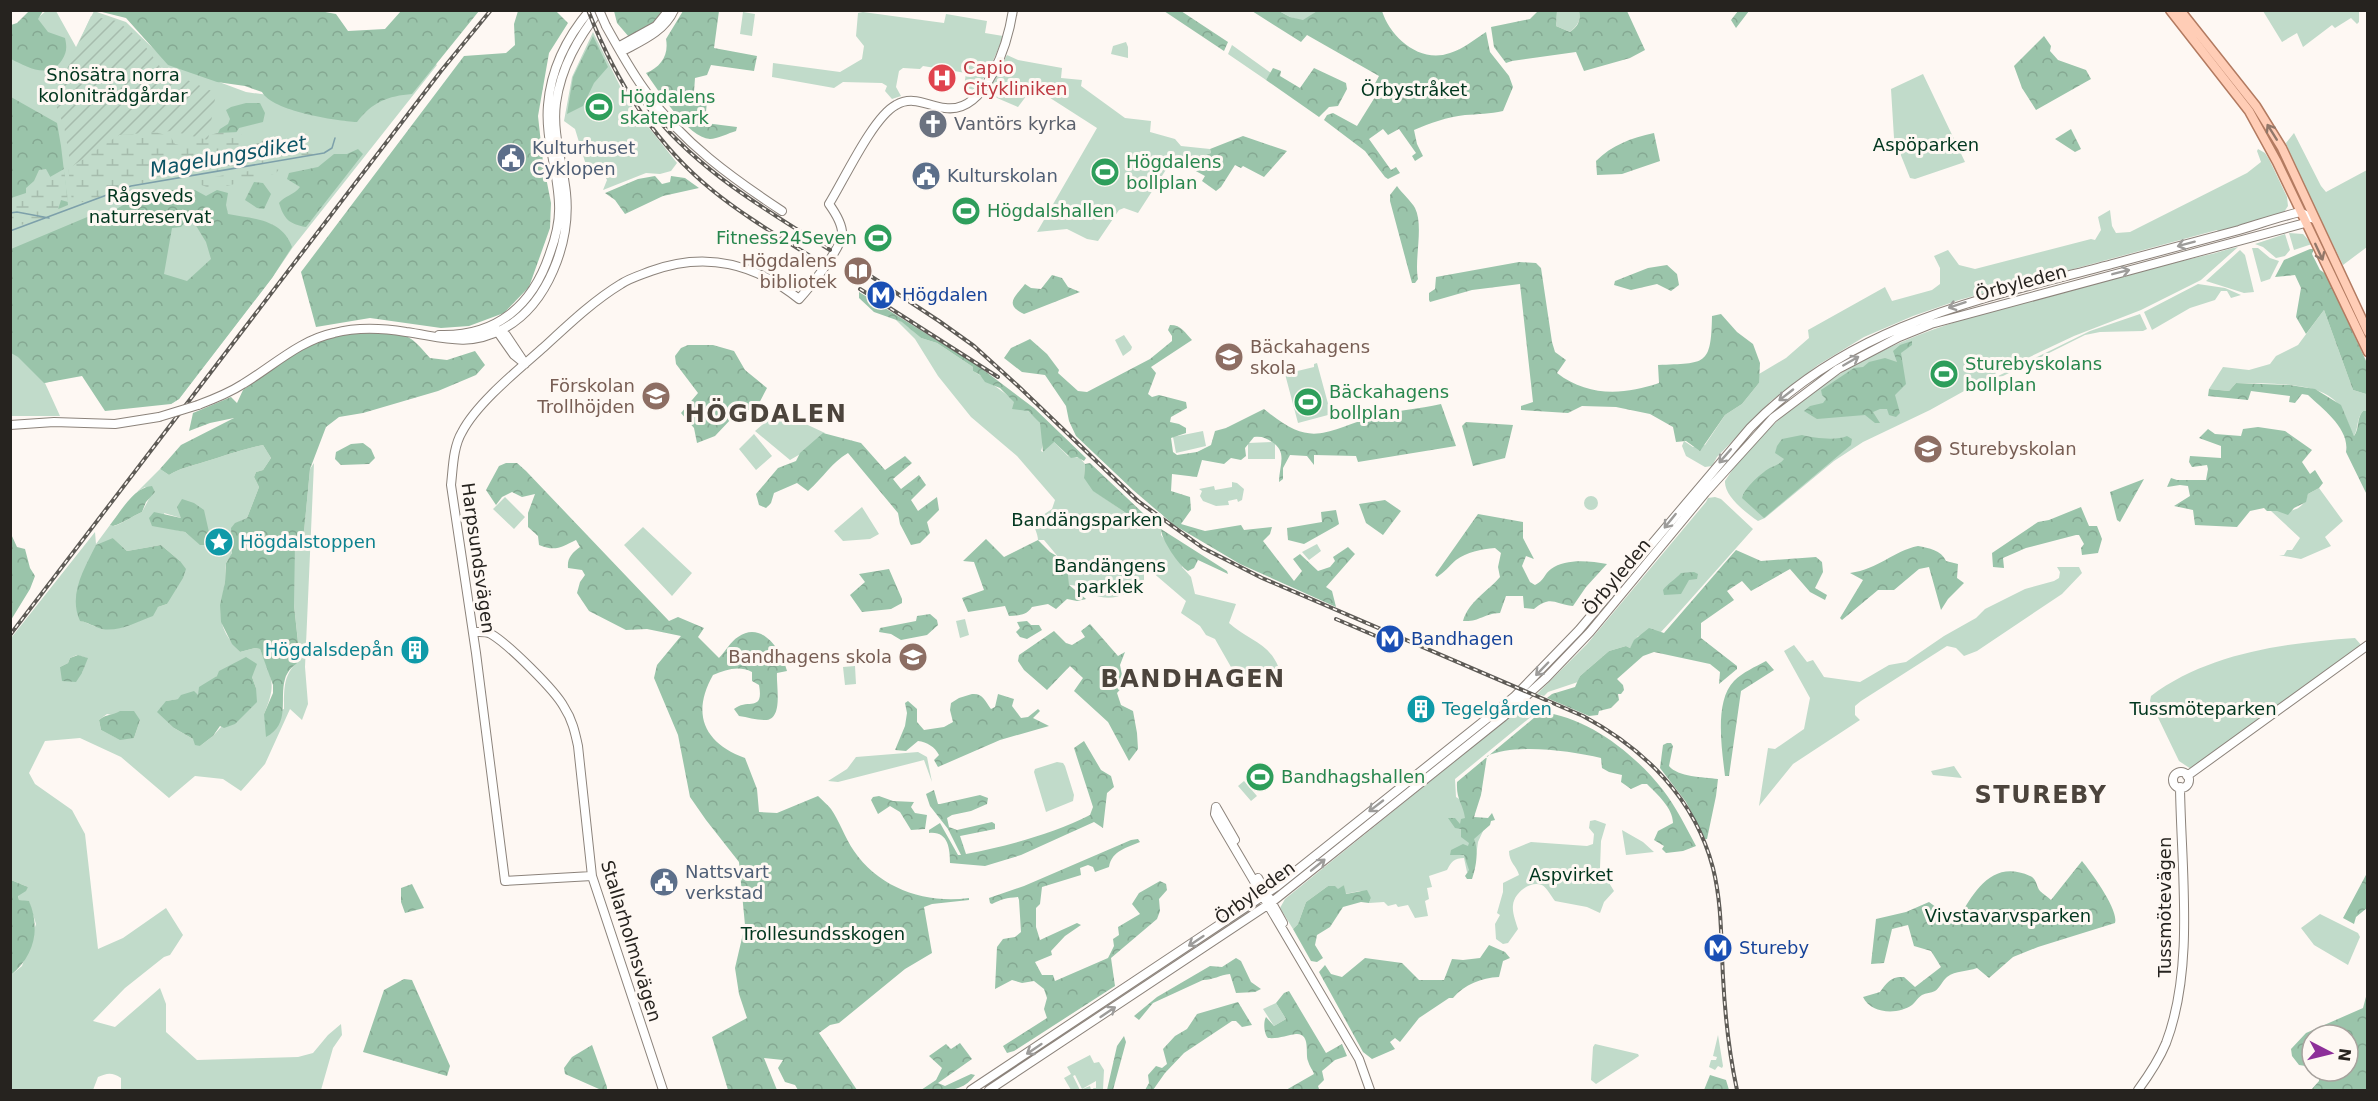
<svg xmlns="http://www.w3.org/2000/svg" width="2378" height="1101" font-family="'DejaVu Sans',sans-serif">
  <defs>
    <pattern id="forest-crowns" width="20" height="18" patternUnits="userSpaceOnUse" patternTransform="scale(1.5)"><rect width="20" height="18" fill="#9ac4aa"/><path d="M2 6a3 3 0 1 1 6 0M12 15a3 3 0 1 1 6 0" fill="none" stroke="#85a892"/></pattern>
    <pattern id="wetland-marsh" width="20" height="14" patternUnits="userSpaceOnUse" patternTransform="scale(1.5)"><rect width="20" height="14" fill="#c1dbca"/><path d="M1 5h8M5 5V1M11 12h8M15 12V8" fill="none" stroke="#a6bcad"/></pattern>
    <pattern id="garden-furrows" width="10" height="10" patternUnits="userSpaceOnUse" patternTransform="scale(1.5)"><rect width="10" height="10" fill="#c1dbca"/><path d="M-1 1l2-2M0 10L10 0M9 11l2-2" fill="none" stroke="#a6bcad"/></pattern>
  </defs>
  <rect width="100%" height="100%" fill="#fef8f3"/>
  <path fill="#c1dbca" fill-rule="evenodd" d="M46 11H56L76 47 94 11 126 22 168 63 246 92 304 100 394 28 437 65 293 247 272 278 179 399 171 404 93 371 45 383 60 416H11L10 34 16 36Z
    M1279 11H1317L1303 21 1290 17Z
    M1557 11H1579C1581 21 1578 25 1570 32L1556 26Z
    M2263 11H2359V22L2357 24 2351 18 2335 28 2332 25 2303 47 2297 33 2282 42Z
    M743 12 755 14 752 36 740 34Z
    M863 12 944 23 946 14 987 21 985 33 1003 36C998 50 986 81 974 90L964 87 966 73 923 66 920 69 903 68 899 71 896 87 901 96 892 99 885 91 887 86 882 83 843 82 834 88 772 77 773 63 840 72 862 59 864 46 856 36 858 13Z
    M593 32 627 100 677 163 671 171 660 174 646 173 603 190 607 180 602 170 594 165 591 169 586 165 575 129 564 121 572 77Z
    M1126 42 1128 47V58L1111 54 1113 46Z
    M1232 45 1271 73 1266 80 1228 54Z
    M1007 55 1018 60 1062 68 1061 78 1082 80 1081 86 1125 118 1151 121 1150 132 1175 139 1181 146 1210 149 1211 153 1181 163 1178 168 1169 165 1138 213 1124 208 1119 210 1098 241 1087 239 1067 229 1037 232 1097 128 1033 87 1018 107 997 98 988 89Z
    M1923 74 1965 162 1915 179 1910 178 1894 138 1891 89Z
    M2294 133 2321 186 2326 192 2367 170V247L2343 265 2293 163 2286 143Z
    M2258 149 2265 153 2269 159 2287 197 2288 206 2284 212 2219 232 2217 230 1959 300 1913 316 1864 337 1818 365 1771 401 1717 457 1712 466 1705 467 1686 456 1682 446 1684 441 1693 447 1705 445 1725 415 1742 404 1759 383V374L1786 358 1809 338 1808 330 1885 287 1892 301 1932 290 1940 284V268L1934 256 1948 250 1959 265 1975 269 2091 239 2095 240 2101 230 2098 217 2110 210 2112 226 2116 233 2130 232 2247 173 2261 162 2257 151Z
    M2289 233 2303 234 2312 244 2294 250Z
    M2285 234 2290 250 2285 256 2276 258 2263 247 2255 244Z
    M2238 247 2201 280 2141 310 2074 336 2000 371 1930 410 1863 442 1834 461 1765 518 1758 521C1746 513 1724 496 1725 481 1740 457 1761 435 1782 417 1873 336 1975 315 2088 285 2128 274 2167 264 2207 255 2217 253 2227 249 2238 247Z
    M2252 248H2258L2270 258 2279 261 2270 279 2261 282Z
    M2240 250 2245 255 2254 292 2244 293 2206 281Z
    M2198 284 2225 288 2241 295 2231 298 2227 291H2221L2215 300 2190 308 2152 330 2144 312Z
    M2324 310 2353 390 2366 394 2367 411H2363C2356 419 2359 427 2354 436 2347 424 2345 408 2333 399 2311 381 2264 384 2236 383L2229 391 2209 389 2223 367 2249 370 2270 364 2276 356 2298 345Z
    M2140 314 2147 329 2143 331 2100 332 2085 335 2003 376 1996 377 2090 331Z
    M895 319 903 322 921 338 937 343 973 367V371C981 375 1037 416 1040 423 1043 429 1044 444 1041 451L1043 452 1053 441 1068 456 1080 458 1085 464 1084 477 1094 491 1126 513 1130 518 1142 519 1145 515 1161 529V535L1184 564 1182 567 1191 577 1195 594 1236 604 1229 623C1246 639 1268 642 1278 666L1250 690 1243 676 1231 667 1215 639 1206 635 1200 626 1181 613 1186 601 1151 571H1144V584C1126 594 1113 603 1091 594 1082 590 1079 585 1069 585V570L1044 540H1038C1038 533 1033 527 1034 521L1052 509 1055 500 1017 456 971 417 938 376 915 339Z
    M1124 335 1132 347 1131 350 1123 356 1115 340Z
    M1317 363 1333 422H1330L1328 415 1298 423 1285 374 1314 367V364Z
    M778 411 825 433 809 449 790 460 755 431Z
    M1203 431 1206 446 1176 453 1173 437Z
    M754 434 772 456 756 470 739 449Z
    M1275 442V459H1248V443Z
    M263 445 271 458 263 470 256 472 254 477 259 487 247 518C223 528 236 531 232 551 232 556 228 559 226 563 225 569 226 576 225 582 220 614 215 625 240 652L255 648 260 649C272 679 277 683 264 714L284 709C284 689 283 673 300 660L294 605V555L295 543 304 532 310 469 314 463 305 667 308 704 302 720 290 709 265 764 241 791 223 779 195 776 169 798 121 757 80 738 45 741 29 773 35 784 72 810 85 834 98 949 123 938 166 908 183 935 170 955 164 957 125 988 93 1021 115 1027 160 988 166 1004V1032L197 1060 298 1057 313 1053 328 1035 341 1024 342 1035 333 1048 321 1090H121V1078C112 1072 107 1073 98 1077L93 1090H11V975L22 966 36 924 29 902 19 900 18 895 28 887 11 880V638L95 532 96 544 110 525 114 526C124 523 132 516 142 512L151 495 145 487 137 492 160 469 169 475C181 468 191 466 204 462 224 456 242 449 263 445ZM164 513 181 518 201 545 185 532 168 528ZM113 538 127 551 161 545 180 561 167 604 158 607 139 621 129 624 96 627 80 620ZM77 655 87 658 82 673 60 667 68 663 70 658ZM217 676 252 677 256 688 213 736 200 746 193 739 174 728 166 701 198 696ZM107 714 140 720 134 738H117L101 730 99 720Z
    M1232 482 1237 483 1244 489 1242 500 1238 502 1237 499 1228 501 1229 505 1216 506 1203 501 1200 496 1202 491 1199 489 1214 486 1215 490 1232 487Z
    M2319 488 2343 521 2325 537 2331 546 2301 559 2279 555H2284L2287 550H2292L2300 538 2271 511C2287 511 2302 514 2308 494Z
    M1584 503a7 7 0 1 1 14 0a7 7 0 1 1-14 0Z
    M505 497 525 517 514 529 493 509Z
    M1715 497 1721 499 1753 529 1673 619 1660 633 1638 636 1630 648 1626 646 1609 651 1580 676 1578 682 1548 692 1544 696 1537 694 1587 644 1706 502 1708 498Z
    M862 507 879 534 870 539 843 541 834 531Z
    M643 527 692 573 672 596 624 545Z
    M1317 544 1321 551 1309 560 1302 552Z
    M2057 567H2079L2082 573 2062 594 1977 651 1964 656 1956 648 1947 646 1861 701 1855 706V715L1860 720 1793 764 1759 806 1768 748 1775 749 1804 729 1810 698 1784 651 1794 645 1807 662 1813 660 1824 677 1860 682 1889 665 1906 662 1944 636 1976 618 1985 609 2025 589 2054 581 2059 578 2060 572Z
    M965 619 969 635 960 638 956 621Z
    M2355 638 2362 646 2191 769 2179 761 2150 701 2151 696C2208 653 2285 643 2355 638Z
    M855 666 856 684 845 685 843 667Z
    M1528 702 1540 707 1538 711 1455 779 1456 797 1475 809 1474 818 1483 831 1478 842 1474 871 1467 872 1464 858C1454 858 1451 862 1447 870L1429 876 1432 887 1427 888 1429 899 1425 901 1428 916 1415 918 1408 905 1398 907 1396 904 1388 906 1384 902 1369 903 1371 898 1360 891 1345 894 1344 885 1338 890 1328 886 1306 902 1298 924 1293 929 1280 908 1285 899Z
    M918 752 927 757 932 782 924 760 838 782 828 781 847 769 856 757Z
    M1057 762 1063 763 1065 766 1074 795 1073 801 1046 812 1034 772 1035 769Z
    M1954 766 1962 778 1933 775 1931 771Z
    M1244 781 1257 796 1251 801 1238 786Z
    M1595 820 1606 824 1601 841 1600 868 1614 891 1604 902 1600 913 1587 907 1555 901C1551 896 1547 888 1542 885 1530 880 1514 893 1513 905 1512 913 1516 922 1518 929L1508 943 1503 944 1496 939 1495 924 1500 915 1497 913 1503 892V883L1519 875C1517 866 1509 863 1509 851L1531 842 1587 846 1593 844 1594 834 1589 828 1590 821Z
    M1622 830 1643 842 1654 852 1626 855Z
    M2320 914 2358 933 2360 937 2348 965 2314 945 2301 928Z
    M1276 1003 1286 1019 1274 1026 1263 1009Z
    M1718 1035 1723 1066 1722 1068 1718 1066 1715 1070 1709 1067 1711 1060H1716L1717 1057 1713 1056Z
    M1595 1044 1638 1054 1639 1056 1596 1084 1591 1080 1593 1047Z
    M1090 1055 1094 1063 1099 1062 1104 1070 1103 1090H1094L1093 1088H1096V1081L1082 1089 1075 1075 1073 1076 1080 1090 1090 1086 1091 1090H1071L1064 1078 1071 1074 1067 1067Z"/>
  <path fill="url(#forest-crowns)" fill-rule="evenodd" d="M29 11H43L38 19 48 32 65 38C67 47 67 52 62 60 49 80 27 67 11 59V25L17 23Z
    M98 11H320L336 14 348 31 385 29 401 11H479L412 94C388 96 372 102 357 122 336 121 272 111 262 92L245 86 217 82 168 65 126 18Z
    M518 11H556L568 23 549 53 538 116 543 162 551 203 550 228 529 287 504 313 469 326 441 328 370 318 316 327 301 272 464 56 506 53 515 45 514 24Z
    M614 11H665L657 22 629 37 617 23Z
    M683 11H719L714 48 757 56 754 71 711 65 707 75 695 78 694 92 699 98 707 101 705 123 737 127 736 131C729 133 717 139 710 139 688 138 658 90 646 73 661 67 669 55 666 39Z
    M1164 11H1181L1228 42 1224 51Z
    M1252 11H1279L1290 17 1303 20 1317 11H1382C1390 37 1420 64 1450 53 1463 49 1474 40 1486 32L1490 52 1509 76 1513 87 1503 111C1490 114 1478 114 1465 115 1447 117 1430 123 1414 130L1417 144 1423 156 1415 161 1412 156 1416 153 1399 129 1388 135 1383 129 1369 139 1391 170 1396 167 1400 173 1388 179 1385 177 1365 151 1324 120 1327 115 1333 113 1357 126 1375 97 1371 91 1379 76 1307 35 1301 42Z
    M1538 11H1557L1556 26 1570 32C1578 26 1581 21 1579 11H1627L1645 50 1630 58 1584 71 1576 52 1512 61 1506 63 1494 47 1491 27 1530 19Z
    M1738 11H1749L1736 28 1731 20Z
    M593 36 608 67 594 83 583 106 567 114 573 77Z
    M2044 36 2051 46 2050 51 2058 60 2086 70 2091 79 2036 110 2022 88 2014 66Z
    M1273 68 1281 71 1280 76 1300 88 1314 68 1346 83 1347 89 1338 106 1329 107 1319 117 1266 80Z
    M11 97 57 123 61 146 68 205 56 210 52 180 46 169 39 170 34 181 26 188V193L11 198Z
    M246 103H260L265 113 263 122 239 128 236 133 213 143 220 129 228 124 230 119 226 110 231 107Z
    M2071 129 2081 149 2075 152 2055 139Z
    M1654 133 1660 161 1622 174 1597 175 1596 161C1612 145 1631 138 1654 133Z
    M1243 136 1287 151 1264 177 1243 166 1241 168 1235 165 1221 187 1216 191 1202 181 1205 176 1181 163 1211 153 1210 149Z
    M358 149 363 154 306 227C289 224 284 219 279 203 284 196 294 195 300 187L287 179 289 173 318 167 334 154H347Z
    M655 176 662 184 670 182 671 176 685 178 699 188 663 196 625 214 615 200 605 193 638 179Z
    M254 182 263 183 271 194 264 209 257 208 245 200Z
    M1397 186C1401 192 1412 202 1415 208 1424 226 1414 259 1418 279L1415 283H1412L1390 201V195Z
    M171 190H195L206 196 217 190 228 193 226 205 228 214C254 219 282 219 292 247L272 278 179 399 171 404 105 411 82 376 44 383 18 357 11 353V249L92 215 103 217 140 195ZM185 222 195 224 206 242 211 259 187 281 164 274 172 228 181 227Z
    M2310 249H2314L2312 254 2320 270 2326 274 2367 363V400L2366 394 2353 390 2324 310 2306 334 2296 317 2301 288 2295 275 2275 277 2284 260Z
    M1519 262 1536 263 1541 268 1552 342 1555 352 1566 360 1557 373C1588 397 1624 395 1659 383L1658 365C1706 363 1711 366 1712 316L1721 314 1737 332 1753 344 1760 363 1759 383 1742 404 1725 415 1700 451 1686 441 1676 442 1673 427 1650 414 1616 407 1582 406 1568 413 1521 410V406L1533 402 1520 284 1472 290 1430 302 1429 300V293L1435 289 1436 277Z
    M1667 265 1677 274 1679 285 1671 291 1657 284 1631 290 1614 285 1615 281 1648 268Z
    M1052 275 1062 278 1068 287 1080 292 1024 314C1003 304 1016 296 1025 284L1031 288 1041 289Z
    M859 292 977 365 1034 408 1086 458 1084 461 1077 457 1071 458 1054 442 1043 452 1040 423 1028 411 1012 409 1014 402 1000 388 985 382 980 375 973 371V367L937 343 921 338 902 322 874 312 859 298Z
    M1170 325C1182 325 1185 333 1192 340L1151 367 1156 373 1148 394 1152 397 1159 395 1186 402 1187 408 1171 417 1170 422 1179 424 1186 428V433L1171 438 1173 452 1177 455 1197 452 1211 445 1215 431 1226 428 1264 409C1313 450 1323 431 1376 416 1396 410 1419 409 1441 404L1456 446 1358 462 1356 456 1314 455V465L1307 456 1290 455 1283 468V479L1279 482C1279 466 1288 452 1272 442 1266 438 1262 436 1254 437L1245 448 1246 456 1241 460 1231 458 1224 464 1202 460 1197 477 1172 474 1171 491 1190 497 1191 510 1181 524 1205 531 1241 525 1244 530 1272 527 1270 534 1263 541 1294 581 1302 571 1293 559 1300 554 1318 571 1330 567 1335 561 1333 557 1348 547 1355 554 1326 587 1332 591 1336 607 1240 564 1174 525 1133 490 1076 436 1069 421 1066 406 1045 375 1022 372 1004 358 1011 348 1030 339 1047 354 1059 370 1058 373 1078 391 1087 392 1150 359 1172 341V336L1168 330Z
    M384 332C410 333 414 340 430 358L447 360 475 351 485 365 476 375 438 391 363 413 339 417 326 427 310 469 304 532 295 543 294 605 300 661C294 665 287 671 285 679 279 699 291 724 266 737L264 714 273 693V685L260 649 255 648 240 652 232 644 221 622 220 605 225 582 226 563 232 553 231 528 235 523 247 518 259 487 254 477 256 472 263 470 271 458 263 445C242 449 224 456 204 462 191 466 181 468 169 475L160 469 181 445 234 418 210 423 189 431 193 413 231 397 237 403 243 390 299 350 319 340 341 334Z
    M1912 341V345L1901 353 1906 384 1895 395 1900 413 1896 417 1889 415 1887 409H1880L1873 412 1880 423H1875L1865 415 1817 419 1804 411 1810 406 1823 403 1826 399 1822 395 1821 390 1854 368 1863 367 1869 362 1885 358 1897 362 1893 351 1900 345Z
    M688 345H713L734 351 745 370 767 388 756 409 732 418 715 436 697 443 694 428 681 413 698 393 676 364 675 356 681 348Z
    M2236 383 2290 385 2315 389 2341 405 2354 436C2360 428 2356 419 2363 411H2367V495L2346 452C2350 429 2323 409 2308 395L2302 394 2295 403 2289 402 2290 396 2251 391 2248 400 2208 396 2209 389 2229 391Z
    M1466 422 1513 425 1505 458 1473 466 1462 426Z
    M2258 427 2285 431 2312 450 2302 462 2310 474 2315 470 2323 483 2319 488 2308 494 2306 502 2294 508 2288 515 2277 511H2267L2264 508 2250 511 2237 527 2195 525 2193 510 2174 506 2190 496 2188 486 2180 485 2167 487 2171 478 2177 480H2206L2208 469 2207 465 2192 467 2189 462 2190 456 2221 458V446L2199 438 2208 429 2215 434 2241 436 2243 429Z
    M823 433 861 443 885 470 905 456 912 463 893 479 901 489 919 475 926 485 911 500 918 511 937 497 939 510 927 522 930 533 920 543 911 545 900 524 898 513 848 453C832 462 823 478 808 491L797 483 774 493 771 503 766 508 759 505 756 494 778 468 796 461 800 453Z
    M1802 435C1813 438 1837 441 1847 436L1852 439 1851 445 1764 518 1742 498C1744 489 1756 478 1764 472 1770 466 1779 466 1784 459L1775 453 1777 446 1782 439Z
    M363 443 371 449 375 458 369 464 341 465 335 459 336 452 351 444Z
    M506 463H517L526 471 669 621 678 617 704 628 698 637 719 658C725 652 731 641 738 637 762 620 782 651 787 671L777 673C776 686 784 721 764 720 756 720 747 717 739 716L734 709C748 698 764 713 759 685L752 681V672C738 665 726 670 713 675 691 714 704 743 745 758L757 789 759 812 777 813 818 796C823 801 828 805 831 809 839 820 845 838 854 851 879 888 925 904 969 898V900L932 904 924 907 932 953 905 969 839 1023 830 1025 819 1033 857 1090H798L795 1085 785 1082 778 1068 783 1060 764 1058 777 1090H728L712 1037 747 1018 739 994 735 968 745 925 739 862 706 820 690 797 678 735 654 678 657 665 681 636 647 629 626 630 589 611 577 593 580 582 585 575 582 570 568 568C567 558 572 553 580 547L576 540C561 547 556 552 539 545L538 536 528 527V513L535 494 522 497 512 492 502 497 496 505 486 490 499 466Z
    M1090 463 1145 515 1136 521 1130 518 1126 513 1093 491 1084 478 1085 464Z
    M2144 479 2120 522 2117 520 2110 492Z
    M152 486 155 492 146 502 142 512C132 516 124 523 113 526L110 525C121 511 134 487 152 486Z
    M182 499 194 503 204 510 211 541 207 545H200L185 532 152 526 149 518 154 512 181 518 177 507Z
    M1385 500 1401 511 1383 535 1366 523 1359 504Z
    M2081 507 2089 526H2097L2102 539 2098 553 2082 555 2081 548 2084 544 2079 535H2076L2026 548 2003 558 2004 568 1993 567 1992 553 2038 522 2049 520Z
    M1336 510 1339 524 1336 526 1304 544 1288 540 1287 528 1322 522 1321 512Z
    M1478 514 1523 522V538L1534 559 1526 556 1522 566 1530 582 1535 585C1544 581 1544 574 1551 569 1566 558 1590 561 1607 564L1586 587 1573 606C1554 604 1551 595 1534 609L1524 608 1523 596H1506L1500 613C1482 614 1480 622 1463 621 1469 601 1487 592 1500 577L1498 567 1501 553 1495 548C1481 549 1467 552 1456 560 1449 566 1445 572 1437 577L1435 575Z
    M1161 529 1227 571 1228 574 1198 560 1194 568 1188 571C1179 566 1161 539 1161 529Z
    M11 534 17 547 25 549 30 568 35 576 30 589 11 620Z
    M113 538 127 551 161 545 180 561 186 569 183 578 167 604 158 607 153 616C137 622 119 632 102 629 94 627 88 622 80 621 68 595 84 569 96 545Z
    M986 539 1004 557 1038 540 1050 552 1068 563 1069 585 1086 599 1077 601 1067 599 1056 609 1048 604 1032 607C1026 616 1019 615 1009 616L1005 606 968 612 962 598 984 590 974 562 963 561Z
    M1918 546C1929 548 1941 550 1946 561L1958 564 1957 578 1964 583 1948 599 1941 610 1929 567 1919 569 1894 590H1878L1842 620 1840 618 1863 580 1850 573C1879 569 1893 551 1918 546Z
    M1736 550 1761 561 1816 557 1822 562 1823 572 1815 588 1827 595 1825 600 1810 592 1790 569 1751 591 1742 581 1727 591 1734 600 1701 623V638L1737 666V669L1719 684 1720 672 1710 664 1654 652 1643 656 1617 679 1623 685 1624 690 1621 694H1618L1619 700 1611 708 1599 711 1598 715 1589 716 1547 698 1552 694 1575 687 1580 676 1609 651 1626 646 1630 648 1634 640 1649 628 1664 633Z
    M889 569 902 599V603L891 609 862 612 850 595 865 582 859 574Z
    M1694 572 1698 574 1697 579 1689 580 1681 594 1664 595 1663 590C1667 584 1676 579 1681 573Z
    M930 614 937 620 938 625 927 635 901 640 891 634 879 632 880 628 916 621 917 616Z
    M1027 621 1031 625H1039L1042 630 1027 639 1020 637 1016 632 1020 628 1017 622Z
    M1090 624 1118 656 1125 652 1120 665 1124 685 1117 693 1121 705 1133 711 1137 733 1138 749 1129 761 1108 722 1074 691 1083 678 1070 666 1047 690 1024 670 1018 661 1019 655 1054 631 1066 643 1072 645 1085 637 1081 631Z
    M78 655 88 658 82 673 76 682 62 681 60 667 68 663 70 658Z
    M246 657 257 664 252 677 256 688 257 702 235 724 224 728 220 726 213 736 200 746 195 745 193 739 174 728 157 712 166 701 178 699 181 695 194 691 198 695 199 687 217 676 219 671Z
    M1766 661 1774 670 1741 691 1729 776H1725C1722 750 1714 701 1734 681 1743 672 1755 667 1766 661Z
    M972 694C983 693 985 701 991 709L995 707 998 694 1014 699 1012 706 1021 718 1028 717 1038 709 1040 711 1033 718 1049 726 1000 740 938 767 934 760 939 755C935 747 927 742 918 741L906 751 895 750 905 726 907 713 905 703 908 701 917 709V722L924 730 944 727 953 722 950 710 951 703 959 698Z
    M120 711H134L140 720 134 738 120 740 101 730 99 720C108 713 112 716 120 711Z
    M1541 712C1588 717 1635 754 1663 790 1676 807 1686 827 1696 846L1683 851 1666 853 1662 849 1664 846 1654 840 1658 831 1673 823C1673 808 1657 794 1647 784H1642L1631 789 1621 782 1622 775 1609 772 1602 768 1601 758C1570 751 1516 743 1487 756L1481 795 1474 817 1488 818 1492 813 1495 820 1491 821 1490 825 1474 839C1479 850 1476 868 1472 879H1467L1465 876 1469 870 1464 855H1450L1451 850 1463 844 1468 846 1469 843 1461 837V829L1455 828 1448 818H1455L1460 824 1461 819 1465 818C1463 803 1456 800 1457 782Z
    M1084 741 1101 770 1111 776 1114 787 1107 793 1103 828 1094 822 1021 855 985 866 950 863C950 848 948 831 929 833V830L940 823 958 855H961L948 829 930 806 926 794 934 790 938 804H940L980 795 988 798 987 804 971 811 952 815 947 818 949 827 957 830 992 822 995 824V829L960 836 966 854C1008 846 1052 834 1090 815L1093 807 1074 748Z
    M1667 743H1671L1673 746 1669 766C1678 777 1703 777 1718 779L1716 796 1707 839H1705L1686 802 1660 768 1663 745Z
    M879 796 893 801 914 802 911 807 915 813 927 815 925 829 911 830 900 812 890 806 878 814 871 800 873 797Z
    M1138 839 1140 842C1127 848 1112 850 1109 867L1095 872 1093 867 1088 865 1080 868 1081 875 1042 887 1040 904 1036 908V927L1040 940 1077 923 1081 925 1065 936 1051 951 1052 955 1035 962 1042 975H1053L1055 981 1108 958 1114 946 1113 939 1119 935 1118 927 1140 914 1132 904 1139 893 1160 881 1166 884 1167 890 1159 899 1160 911 1157 919 1111 958 1115 986 1014 1051 1007 1053 1003 1046 1047 1018 1044 1009 1047 998 1044 989 1034 981 1022 983 1012 980 995 989 997 947 1003 939 1015 937 1021 932 1019 900 1018 897C1006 898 1002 899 992 904L990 903 989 898 1024 886 1131 840Z
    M2082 861C2091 872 2119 910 2115 923L2038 947 2013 957 1989 978 1977 968C1967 972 1956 970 1947 977 1942 981 1940 988 1935 991 1931 993 1926 993 1922 995 1917 998 1916 1002 1912 1005 1898 1015 1871 1014 1863 997L1880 992C1887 982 1892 976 1904 977L1915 987 1941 967 1931 951 1914 946 1908 925 1892 929 1884 963 1871 964 1876 919 1906 912 1929 902 1952 919 1959 918C1974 891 1993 859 2030 876 2037 879 2036 886 2040 891 2043 894 2048 897 2051 900Z
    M2367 873V908L2356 917 2354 924 2343 918Z
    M11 880 28 887 26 891 18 896 19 900 29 901C41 929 34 956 11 975Z
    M412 884 424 908 405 913 401 902V888Z
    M1344 885 1346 894 1367 890 1371 898 1369 903 1361 902 1343 907 1330 927 1317 935 1315 945 1323 958 1317 962 1311 961 1293 929 1298 924 1306 902 1328 886H1335L1338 889Z
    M1489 945 1505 952 1510 958 1503 961 1499 977C1481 978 1465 984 1453 998H1449L1419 1018 1400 1042 1395 1038 1390 1042 1395 1049 1372 1059 1363 1052 1319 972 1325 965 1331 974 1342 977 1365 958 1402 963 1419 980H1444L1452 959 1463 960 1480 958Z
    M1236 958 1241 961 1251 982 1261 989 1255 992 1236 993 1230 974C1220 975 1213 980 1203 980L1153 1003 1139 1020 1134 1016 1157 997 1210 966 1222 967Z
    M404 979 412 980 450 1066 447 1076 363 1052 384 990Z
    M1289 991 1326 1053 1342 1044 1347 1056 1335 1060 1322 1071 1324 1080 1318 1086 1319 1089 1286 1090 1314 1074C1313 1070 1309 1066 1308 1061 1305 1054 1311 1033 1296 1034 1287 1035 1279 1039 1268 1038 1264 1034 1263 1022 1266 1017L1274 1026 1286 1019 1276 1003 1284 993Z
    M2367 993V1090H2311L2319 1081V1075L2315 1071H2348V1035H2312V1067L2299 1065 2292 1056 2291 1049 2306 1033 2363 1008Z
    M1238 1002 1252 1025 1242 1027 1236 1021H1232L1184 1053 1165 1073 1153 1090H1145L1149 1083 1148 1075 1156 1066 1162 1068 1167 1064 1163 1049 1175 1036 1187 1029 1197 1014Z
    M1124 1036 1126 1042 1113 1090H1107L1117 1046Z
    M960 1043 972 1059 938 1083 945 1086 971 1074 975 1075C962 1094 941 1091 921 1090L936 1080 942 1068 929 1056 946 1044 951 1049Z
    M592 1045 607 1087V1090L599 1089 565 1074 564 1068 572 1057Z
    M1710 1075 1726 1080 1729 1090H1704Z"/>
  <path fill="url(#wetland-marsh)" d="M154 132 170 136 175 144 179 145 217 133 239 132 247 140 272 142 275 147H268L266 150 271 154 308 152 316 155 133 185 116 189 88 202H72L68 166 87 158V154L119 134Z
    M283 165 276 173 269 176 222 187 212 189 191 181Z
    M64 169 68 202 61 200 57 213C43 220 27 226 11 225V208L28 196 43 181Z"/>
  <path fill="url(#garden-furrows)" d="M91 16 117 21 140 39 161 68 216 93 208 140 172 131 119 135 71 167 64 126 50 90 56 77 67 69Z"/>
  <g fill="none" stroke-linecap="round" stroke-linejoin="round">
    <path stroke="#7da0aa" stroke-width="1.5" d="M10 213 17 212 49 218
      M10 231 131 186 324 153 332 148 335 138"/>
    <g stroke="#8c837b" stroke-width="10">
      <path id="secondary" d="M606 26C619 49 631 72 647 93 683 143 732 178 782 211
        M618 47 656 26 669 10
        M621 52C641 41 664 32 674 10
        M495 328 514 355 525 364
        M439 335C497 337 533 305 550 253 556 237 560 221 559 204 558 170 545 139 548 105 551 69 567 37 590 10
        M506 335 524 362
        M198 405C214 399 229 393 243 384 273 366 300 340 334 333 357 327 382 328 406 332 442 337 467 348 503 329 548 305 571 242 566 193 563 163 552 134 556 103 561 67 578 38 600 10
        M10 425 54 422 115 424 159 417
        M473 632C479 632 486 631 491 634 508 644 555 690 564 707 572 719 575 732 578 746L592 876 663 1090
        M2173 780a8 8 0 1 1 16 0a8 8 0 1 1-16 0Z
        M2187 776 2368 645
        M1216 807 1215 814 1218 820 1359 1059 1370 1090
        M1216 807 1235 840
        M592 876 505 881 476 653 451 485C453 468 453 447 462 432 477 403 518 370 544 347 568 325 593 301 621 284 630 278 641 275 651 271 706 251 754 263 799 299 810 287 840 250 842 235 843 225 834 211 829 204 844 180 873 117 896 105 913 95 928 106 945 108 987 114 1008 42 1013 10
        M1258 878 1283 923
        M971 1090 1276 887 1514 697 1579 630 1750 428C1852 323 1981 299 2116 263 2157 252 2198 241 2239 230 2259 224 2279 217 2300 212L2314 219
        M989 1090 1272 902 1503 717 1546 678 1590 632 1705 493 1773 418 1838 369 1899 337 1931 324 2305 223 2306 216
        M2138 1090C2149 1075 2159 1060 2166 1043 2195 967 2181 868 2180 787"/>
    </g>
    <g stroke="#b37b61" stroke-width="11">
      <path id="primary" d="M2170 10 2249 111 2277 162 2368 352
        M2180 10 2256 106 2282 148 2368 332"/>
    </g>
    <use href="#secondary" stroke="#fff" stroke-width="8"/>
    <use href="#primary" stroke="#ffcdb6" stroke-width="8"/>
    <g stroke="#5e5b56" stroke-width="4">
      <path id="rail" d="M588 10C615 80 653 142 712 190 745 217 782 238 818 261
        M642 100C692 167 761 207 830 250
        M869 275 939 321 974 346 1017 385 1138 501 1203 548 1262 578 1583 716C1645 749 1695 799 1713 868 1722 904 1721 941 1723 977 1725 1015 1729 1053 1737 1090
        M860 289 998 377
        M1336 619 1399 646
        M10 635 441 71 491 10"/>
    </g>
    <use href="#rail" stroke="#fef8f3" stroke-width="1.5" stroke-dasharray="4.5" stroke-linecap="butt"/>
    <g stroke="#8c837b" stroke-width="10" stroke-linecap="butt">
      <path id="secondary-bridge" d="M599 10 606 26
        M159 417 198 405"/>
    </g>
    <use href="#secondary-bridge" stroke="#fff" stroke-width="8"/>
  </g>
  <defs><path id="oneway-shaft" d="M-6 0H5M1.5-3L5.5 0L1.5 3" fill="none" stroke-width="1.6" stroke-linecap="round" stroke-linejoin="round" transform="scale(1.5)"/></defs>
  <g stroke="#92786a">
    <use href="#oneway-shaft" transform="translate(2272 132) rotate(-122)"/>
    <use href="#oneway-shaft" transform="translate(2319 252) rotate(65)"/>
  </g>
  <g stroke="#9d9c9a">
    <use href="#oneway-shaft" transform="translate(2186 244) rotate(165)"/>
    <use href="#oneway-shaft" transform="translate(2121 272) rotate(-14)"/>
    <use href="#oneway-shaft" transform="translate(1957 305) rotate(162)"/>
    <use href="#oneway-shaft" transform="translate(1851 361) rotate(-30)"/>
    <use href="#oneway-shaft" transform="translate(1786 395) rotate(142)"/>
    <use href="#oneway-shaft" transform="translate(1725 456) rotate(131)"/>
    <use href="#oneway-shaft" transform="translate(1670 521) rotate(129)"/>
    <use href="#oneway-shaft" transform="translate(1542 669) rotate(134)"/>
    <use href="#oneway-shaft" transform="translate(1376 806) rotate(142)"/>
    <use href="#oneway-shaft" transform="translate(1318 865) rotate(-39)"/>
    <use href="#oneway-shaft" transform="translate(1196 941) rotate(146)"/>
    <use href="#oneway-shaft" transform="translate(1108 1012) rotate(-34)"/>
    <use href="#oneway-shaft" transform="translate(1034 1049) rotate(146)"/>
  </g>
  <defs>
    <g id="hospital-disc" transform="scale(1.5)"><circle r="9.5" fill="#e0444e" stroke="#fef8f3"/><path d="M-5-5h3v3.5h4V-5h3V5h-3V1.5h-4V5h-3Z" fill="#fff"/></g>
    <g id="stadium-disc" transform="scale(1.5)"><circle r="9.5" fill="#2e9e5b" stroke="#fef8f3"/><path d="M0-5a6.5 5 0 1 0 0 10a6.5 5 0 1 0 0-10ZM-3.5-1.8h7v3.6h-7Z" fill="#fff"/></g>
    <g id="church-disc" transform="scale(1.5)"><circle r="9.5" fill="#6b7280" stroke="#fef8f3"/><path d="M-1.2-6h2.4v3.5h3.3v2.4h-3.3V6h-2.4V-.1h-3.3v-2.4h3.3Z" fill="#fff"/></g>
    <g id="civic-disc" transform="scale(1.5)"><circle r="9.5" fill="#5c6f8a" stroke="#fef8f3"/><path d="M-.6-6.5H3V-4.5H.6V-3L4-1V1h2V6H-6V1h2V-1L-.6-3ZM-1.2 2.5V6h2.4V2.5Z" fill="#fff"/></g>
    <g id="library-disc" transform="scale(1.5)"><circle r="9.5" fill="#8d6e63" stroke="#fef8f3"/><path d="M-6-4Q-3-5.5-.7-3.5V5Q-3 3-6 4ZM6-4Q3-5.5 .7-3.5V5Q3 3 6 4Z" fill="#fff"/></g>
    <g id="metro-disc" transform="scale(1.5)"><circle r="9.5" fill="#1a4fb4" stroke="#fef8f3"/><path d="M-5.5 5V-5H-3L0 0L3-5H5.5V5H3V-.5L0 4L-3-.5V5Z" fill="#fff"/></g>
    <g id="school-disc" transform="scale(1.5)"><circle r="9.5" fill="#8d6e63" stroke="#fef8f3"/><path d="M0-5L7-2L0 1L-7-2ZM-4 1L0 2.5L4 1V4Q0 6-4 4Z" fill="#fff"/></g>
    <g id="sight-disc" transform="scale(1.5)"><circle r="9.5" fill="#0f9aa8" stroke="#fef8f3"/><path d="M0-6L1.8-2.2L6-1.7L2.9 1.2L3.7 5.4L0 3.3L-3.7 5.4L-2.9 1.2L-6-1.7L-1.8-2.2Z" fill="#fff"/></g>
    <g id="building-disc" transform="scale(1.5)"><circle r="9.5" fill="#0f9aa8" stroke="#fef8f3"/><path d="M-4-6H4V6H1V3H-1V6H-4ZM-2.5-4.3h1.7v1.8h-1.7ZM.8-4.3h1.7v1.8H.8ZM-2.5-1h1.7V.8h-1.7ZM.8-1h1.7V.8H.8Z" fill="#fff"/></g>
  </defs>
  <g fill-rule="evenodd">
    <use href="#hospital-disc" x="942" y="78"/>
    <use href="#stadium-disc" x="599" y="107"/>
    <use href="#church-disc" x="933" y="124"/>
    <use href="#civic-disc" x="511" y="158"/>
    <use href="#stadium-disc" x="1105" y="172"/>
    <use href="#civic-disc" x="926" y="176"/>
    <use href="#stadium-disc" x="966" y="211"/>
    <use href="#stadium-disc" x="878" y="238"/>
    <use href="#library-disc" x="858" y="271"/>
    <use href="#metro-disc" x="881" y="295"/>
    <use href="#school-disc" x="1229" y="357"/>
    <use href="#stadium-disc" x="1944" y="374"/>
    <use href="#school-disc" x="656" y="396"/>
    <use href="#stadium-disc" x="1308" y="402"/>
    <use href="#school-disc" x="1928" y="449"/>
    <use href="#sight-disc" x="219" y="542"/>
    <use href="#metro-disc" x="1390" y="639"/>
    <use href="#building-disc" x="415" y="650"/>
    <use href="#school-disc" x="913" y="657"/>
    <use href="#building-disc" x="1421" y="709"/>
    <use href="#stadium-disc" x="1260" y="777"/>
    <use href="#civic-disc" x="664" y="882"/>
    <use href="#metro-disc" x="1718" y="948"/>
  </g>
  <g text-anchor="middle" stroke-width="6" stroke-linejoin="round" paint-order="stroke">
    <g font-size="18" fill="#be3a42" stroke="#fef8f3" text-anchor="start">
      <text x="963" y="74">Capio<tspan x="963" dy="21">Citykliniken</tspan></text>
    </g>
    <g font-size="18" fill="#00361e" stroke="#fef8f3">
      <text x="113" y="81">Snösätra norra<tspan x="113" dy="21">koloniträdgårdar</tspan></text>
      <text x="1414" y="96">Örbystråket</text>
      <text x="1926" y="151">Aspöparken</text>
      <text x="150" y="202">Rågsveds<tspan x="150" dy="21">naturreservat</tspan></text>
      <text x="1087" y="526">Bandängsparken</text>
      <text x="1110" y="572">Bandängens<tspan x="1110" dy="21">parklek</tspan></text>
      <text x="2203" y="715">Tussmöteparken</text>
      <text x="1571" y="881">Aspvirket</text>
      <text x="2008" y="922">Vivstavarvsparken</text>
      <text x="823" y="940">Trollesundsskogen</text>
    </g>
    <g font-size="18" fill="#27864d" stroke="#fef8f3" text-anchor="start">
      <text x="620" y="103">Högdalens<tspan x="620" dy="21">skatepark</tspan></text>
      <text x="1126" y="168">Högdalens<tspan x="1126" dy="21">bollplan</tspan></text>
      <text x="987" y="217">Högdalshallen</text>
      <text x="857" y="244" text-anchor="end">Fitness24Seven</text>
      <text x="1965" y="370">Sturebyskolans<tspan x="1965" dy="21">bollplan</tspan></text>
      <text x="1329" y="398">Bäckahagens<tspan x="1329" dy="21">bollplan</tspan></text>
      <text x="1281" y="783">Bandhagshallen</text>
    </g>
    <g font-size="18" fill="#5b616d" stroke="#fef8f3" text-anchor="start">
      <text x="954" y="130">Vantörs kyrka</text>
    </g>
    <g font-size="18" fill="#4e5e75" stroke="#fef8f3" text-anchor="start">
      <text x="532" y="154">Kulturhuset<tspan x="532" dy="21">Cyklopen</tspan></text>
      <text x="947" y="182">Kulturskolan</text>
      <text x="685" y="878">Nattsvart<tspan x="685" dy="21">verkstad</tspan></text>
    </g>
    <g font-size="18" fill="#785e54" stroke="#fef8f3" text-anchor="end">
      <text x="837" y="267">Högdalens<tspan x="837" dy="21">bibliotek</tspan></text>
      <text x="1250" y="353" text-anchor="start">Bäckahagens<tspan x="1250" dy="21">skola</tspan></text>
      <text x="635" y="392">Förskolan<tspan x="635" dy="21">Trollhöjden</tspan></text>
      <text x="1949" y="455" text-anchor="start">Sturebyskolan</text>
      <text x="892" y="663">Bandhagens skola</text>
    </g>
    <g font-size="18" fill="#26231f" stroke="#fef8f3">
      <text transform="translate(2021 283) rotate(-15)" y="6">Örbyleden</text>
      <text transform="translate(478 558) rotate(82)" y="6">Harpsundsvägen</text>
      <text transform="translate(1617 577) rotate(-50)" y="6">Örbyleden</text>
      <text transform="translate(1255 893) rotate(-36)" y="6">Örbyleden</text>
      <text transform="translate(2165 907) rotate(-90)" y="6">Tussmötevägen</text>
      <text transform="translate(631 941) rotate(73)" y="6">Stallarholmsvägen</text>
    </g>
    <g font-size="18" fill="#164399" stroke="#fef8f3" text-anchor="start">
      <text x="902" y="301">Högdalen</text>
      <text x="1411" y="645">Bandhagen</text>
      <text x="1739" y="954">Stureby</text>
    </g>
    <g font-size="18" fill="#0d838f" stroke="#fef8f3" text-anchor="start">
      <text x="240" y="548">Högdalstoppen</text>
      <text x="394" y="656" text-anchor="end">Högdalsdepån</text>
      <text x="1442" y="715">Tegelgården</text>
    </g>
    <g font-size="20" font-style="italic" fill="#0d5465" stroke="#fef8f3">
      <text transform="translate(228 156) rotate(-10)" y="7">Magelungsdiket</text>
    </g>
    <g font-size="24" font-weight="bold" letter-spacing="1.5" fill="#4c443c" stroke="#fef8f3">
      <text x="766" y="422">HÖGDALEN</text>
      <text x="1193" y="687">BANDHAGEN</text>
      <text x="2041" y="803">STUREBY</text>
    </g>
  </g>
  <rect width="2378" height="1101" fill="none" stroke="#26231f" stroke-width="24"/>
  <g transform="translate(2330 1053) rotate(97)"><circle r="28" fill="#fef8f3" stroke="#a8a39e" stroke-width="1.5"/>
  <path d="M0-4.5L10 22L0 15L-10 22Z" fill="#8d2f99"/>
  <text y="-9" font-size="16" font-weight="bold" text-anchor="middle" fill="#26231f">N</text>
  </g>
</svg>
